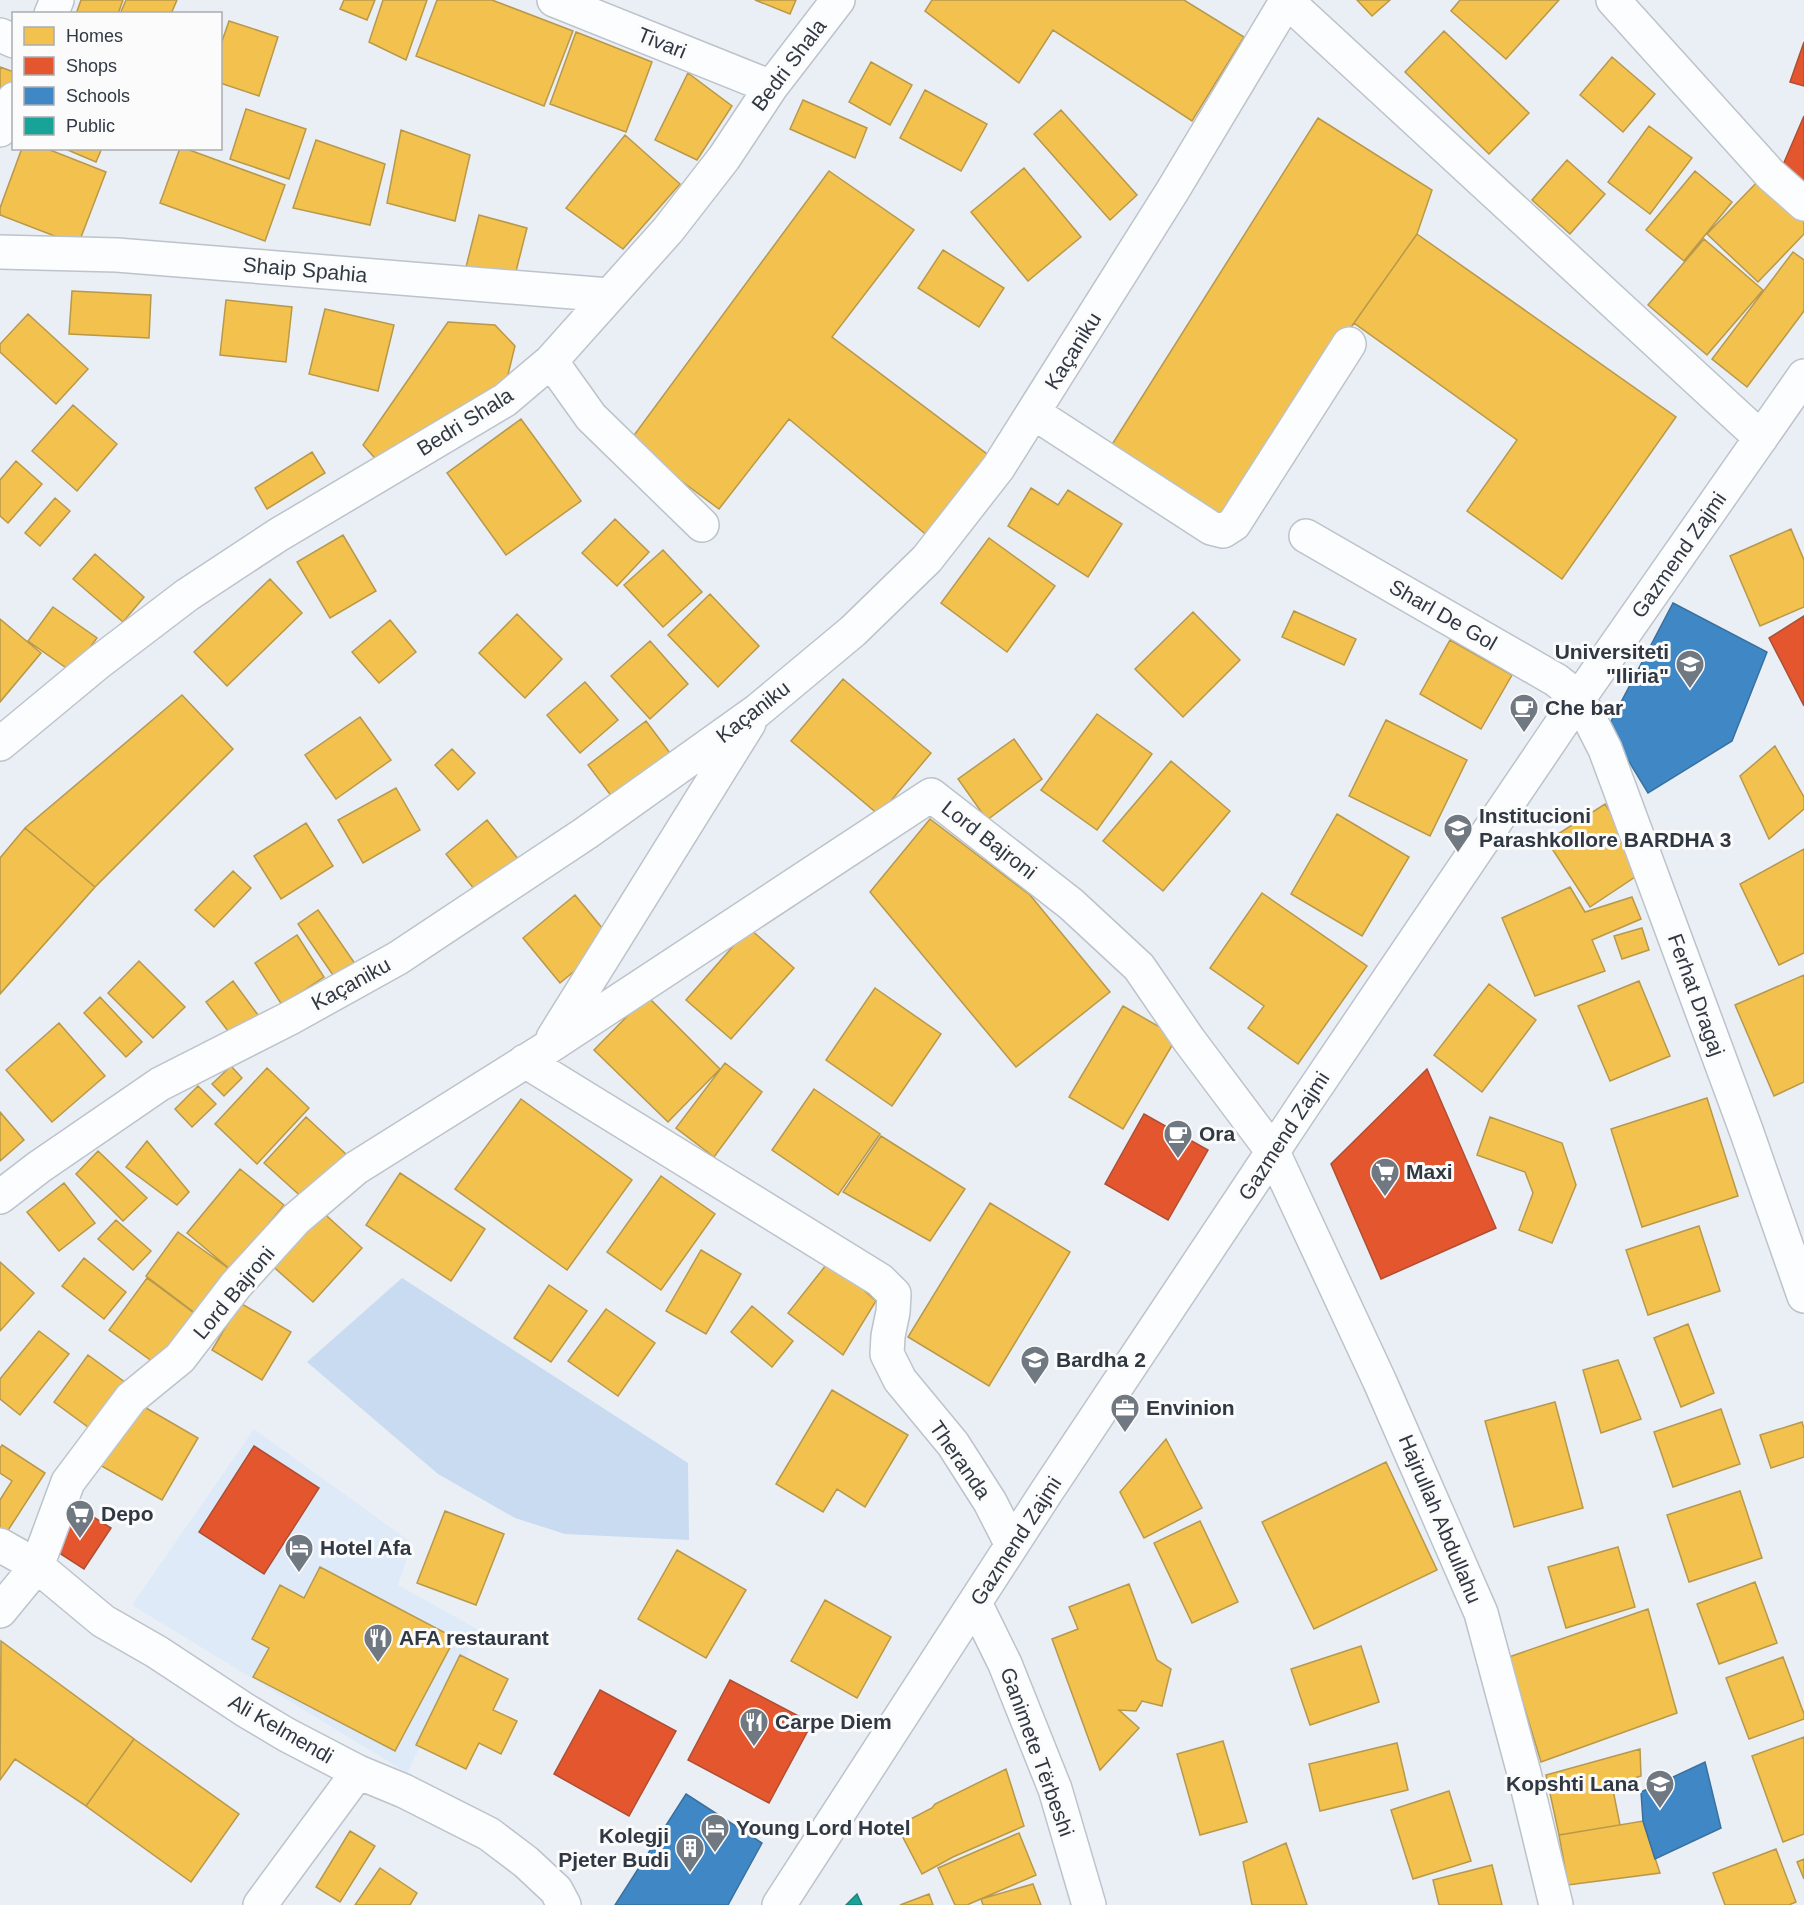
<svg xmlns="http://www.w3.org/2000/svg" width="1804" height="1905" font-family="Helvetica,sans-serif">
  <rect width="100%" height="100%" fill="#eaeff5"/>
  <path fill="#deeaf8" d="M254 1429 412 1543 398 1585 479 1630 407 1773 132 1605Z"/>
  <path fill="#c8dbf1" d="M402 1278 688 1463 689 1540 565 1534 515 1518 438 1474 307 1362Z"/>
  <path fill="#f2c14e" stroke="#b8984b" stroke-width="1.5" d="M81 0H123L118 14H76Z
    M126 0H177L171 14H120Z
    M344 0H375L367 20 340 9Z
    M383 0H427L406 60 369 42Z
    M437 0H492L573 31 544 106 416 56Z
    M755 0H796L790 14Z
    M932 0H1184L1244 37 1192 121 1053 30 1019 83 925 11Z
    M1357 0H1390L1372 16Z
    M1460 0H1559L1506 59 1451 11Z
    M229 21 278 37 259 96 220 83V47Z
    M1444 31 1529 113 1489 154 1405 72Z
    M576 32 652 62 626 132 550 104Z
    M1612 57 1655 94 1623 132 1580 95Z
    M871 62 912 85 890 125 849 102Z
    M0 67 14 72V86L0 119Z
    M688 73 732 106 697 160 655 140Z
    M925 90 987 124 961 171 900 138Z
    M803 100 867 128 855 158 790 129Z
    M246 109 306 129 289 179 230 159Z
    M1061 110 1137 195 1110 220 1034 134Z
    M1318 118 1432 190 1417 234 1354 323 1220 526 1106 454Z
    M1649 126 1692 158 1650 214 1608 182Z
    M401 130 470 155 455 221 387 203Z
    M625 135 680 184 623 249 566 208Z
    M316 140 385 164 370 225 293 208Z
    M22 148H45L106 172 78 245 0 215V208Z
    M63 148H102L96 162Z
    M180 148H184L285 185 265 241 160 203Z
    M1567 160 1605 194 1570 234 1532 200Z
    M1024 168 1081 237 1028 281 971 212Z
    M829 171 914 230 832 337 991 457 930 538 789 419 719 509 629 442Z
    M1695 171 1732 202 1684 261 1646 230Z
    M1760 179 1804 222V234L1758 282 1707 234Z
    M479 215 527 228 514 279 466 267Z
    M1417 234 1676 417 1562 579 1467 511 1517 440 1354 323Z
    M1704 239 1763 290 1707 355 1648 305Z
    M943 250 1004 288 979 327 918 288Z
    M1793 252 1804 260V311L1747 387 1712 359Z
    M72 291 151 295 149 338 69 334Z
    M226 300 292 307 286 362 220 355Z
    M325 309 394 325 378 391 309 374Z
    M28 314 88 369 56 404 0 352V344Z
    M448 322 495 325 515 346 504 391 383 467 363 445Z
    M73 405 117 444 77 491 32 451Z
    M521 419 581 501 506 555 447 473Z
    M312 452 325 473 267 509 255 488Z
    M16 461 42 484 8 523 0 516V480Z
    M1031 488 1058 505 1068 490 1122 524 1088 577 1008 526Z
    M55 498 70 511 40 546 25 533Z
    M615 519 649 552 617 586 582 553Z
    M1791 529 1804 560V607L1760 626 1730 556Z
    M343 535 376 591 330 618 297 562Z
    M989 538 1055 586 1007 652 941 603Z
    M663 550 702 592 663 627 624 585Z
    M95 554 144 597 123 622 73 579Z
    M270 579 302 613 227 686 194 652Z
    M710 594 759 646 718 687 668 635Z
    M53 607 97 638 72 672 28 641Z
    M1294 611 1356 639 1344 665 1282 637Z
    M1193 612 1240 660 1183 717 1135 669Z
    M517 614 562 659 525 698 479 653Z
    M0 619 41 653 0 702Z
    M390 620 416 652 379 683 352 652Z
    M1450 640 1512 675 1481 729 1420 694Z
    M650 641 688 684 650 719 611 676Z
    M843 679 931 753 879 815 791 741Z
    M585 682 618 720 580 753 547 715Z
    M182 695 233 749 95 887 25 828Z
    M1097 714 1152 754 1097 830 1041 790Z
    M360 717 391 760 336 799 305 755Z
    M1386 720 1467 760 1430 836 1349 796Z
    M646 721 676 761 618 805 588 765Z
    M1014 739 1042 779 987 820 958 779Z
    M1775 746 1804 797V809L1769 839 1740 776Z
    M452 749 475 773 458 790 435 765Z
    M1171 761 1230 811 1163 891 1103 841Z
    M396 788 420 830 363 863 338 820Z
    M1605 804 1647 869 1590 907 1547 841Z
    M1337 814 1409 857 1362 936 1291 894Z
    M930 819 1030 895 1110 992 1016 1067 870 892Z
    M487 820 519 860 478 894 446 854Z
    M306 823 333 866 281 899 254 856Z
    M25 828 95 887 0 994V858Z
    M1804 849V953L1779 965 1740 884Z
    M233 871 251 888 214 927 195 910Z
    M1570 887 1585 912 1632 897 1641 919 1592 940 1605 971 1535 996 1502 918Z
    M1262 893 1367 966 1298 1064 1248 1028 1264 1006 1210 968Z
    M575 895 612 940 560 983 523 938Z
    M318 910 358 968 337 981 298 924Z
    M749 928 794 968 731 1039 686 1000Z
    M1642 928 1649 950 1622 959 1614 936Z
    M297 935 324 977 282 1005 255 963Z
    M139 961 185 1007 153 1038 108 993Z
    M1804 975V1082L1774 1096 1735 1005Z
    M233 981 261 1019 234 1039 206 1002Z
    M1639 981 1670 1056 1610 1081 1578 1006Z
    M1489 984 1536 1020 1482 1092 1434 1055Z
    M875 988 941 1034 892 1106 826 1060Z
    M647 996 720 1069 668 1122 594 1050Z
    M100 997 142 1042 126 1057 84 1013Z
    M1123 1006 1177 1037 1123 1129 1069 1097Z
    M59 1023 105 1076 52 1122 6 1070Z
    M725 1063 762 1092 714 1157 676 1128Z
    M231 1066 242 1078 224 1096 212 1084Z
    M267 1068 309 1108 257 1164 215 1124Z
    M198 1086 216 1104 192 1127 175 1109Z
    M814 1089 880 1134 838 1195 772 1150Z
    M1707 1098 1738 1196 1642 1227 1611 1129Z
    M521 1099 632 1180 567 1270 455 1189Z
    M0 1112 24 1140 0 1161Z
    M306 1117 347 1155 306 1201 264 1163Z
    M1490 1117 1562 1143 1576 1185 1552 1243 1519 1230 1533 1193 1525 1172 1477 1155Z
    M881 1136 965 1189 930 1241 843 1192Z
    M147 1141 189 1192 177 1205 126 1167Z
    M98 1151 147 1198 123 1221 76 1174Z
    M240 1169 284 1205 231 1270 187 1233Z
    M400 1173 485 1229 451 1281 366 1225Z
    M661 1176 715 1214 661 1290 607 1252Z
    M64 1183 95 1223 59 1251 27 1212Z
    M990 1203 1070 1252 989 1386 908 1337Z
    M317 1207 362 1248 313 1302 268 1262Z
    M116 1220 151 1251 133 1270 98 1239Z
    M1699 1226 1720 1291 1648 1315 1626 1250Z
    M178 1232 228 1268 195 1313 146 1276Z
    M701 1250 741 1274 706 1334 666 1311Z
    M84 1258 126 1292 104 1319 62 1286Z
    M830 1260 876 1301 843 1355 788 1313Z
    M0 1262 34 1293 0 1331Z
    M147 1278 198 1316 160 1367 109 1330Z
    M549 1285 587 1311 551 1362 514 1338Z
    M240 1303 291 1332 262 1380 212 1350Z
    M752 1306 793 1341 772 1367 731 1332Z
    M606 1309 655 1343 618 1396 568 1361Z
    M1688 1324 1714 1393 1681 1407 1654 1338Z
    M39 1331 69 1354 20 1415 0 1399V1379Z
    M88 1355 126 1383 92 1430 54 1402Z
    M1618 1360 1641 1419 1601 1433 1583 1370Z
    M832 1390 908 1435 865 1507 837 1489 823 1512 776 1484Z
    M134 1401 198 1438 162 1500 98 1464Z
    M1555 1402 1583 1508 1514 1527 1485 1421Z
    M1721 1409 1740 1464 1673 1487 1654 1432Z
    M1802 1422 1804 1428V1457L1771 1468 1760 1435Z
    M1166 1439 1202 1508 1144 1538 1120 1492Z
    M2 1445 45 1473 5 1535 0 1532V1500L12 1481 0 1473V1448Z
    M1386 1462 1437 1570 1314 1629 1262 1522Z
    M1740 1491 1762 1558 1689 1582 1667 1515Z
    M445 1511 504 1534 476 1605 417 1583Z
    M1200 1521 1238 1602 1192 1623 1154 1543Z
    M1618 1547 1635 1607 1566 1628 1548 1567Z
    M677 1550 746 1590 706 1658 638 1619Z
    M320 1567 455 1638 395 1751 253 1677 269 1648 252 1639 280 1585 304 1598Z
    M1755 1582 1777 1643 1719 1664 1697 1604Z
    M1129 1584 1157 1660 1171 1669 1162 1706 1142 1701 1136 1711 1119 1710 1139 1728 1100 1770 1052 1639 1078 1629 1069 1607Z
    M825 1600 891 1637 857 1698 791 1661Z
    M1648 1609 1677 1713 1541 1762 1509 1657Z
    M1 1641 134 1739 86 1806 15 1759 0 1780Z
    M1361 1646 1379 1702 1310 1725 1291 1669Z
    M460 1655 508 1679 493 1710 517 1721 501 1754 479 1743 466 1769 416 1745Z
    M1783 1657 1804 1714V1719L1749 1739 1726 1678Z
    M1804 1737V1834L1783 1842 1752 1756Z
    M134 1739 239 1814 191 1882 86 1806Z
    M1223 1741 1247 1822 1200 1835 1177 1754Z
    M1397 1743 1408 1790 1320 1811 1309 1764Z
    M1640 1749 1641 1776 1612 1785 1620 1825 1559 1835 1546 1775Z
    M1006 1769 1024 1826 953 1857 922 1874 897 1826 932 1808 935 1804Z
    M1449 1791 1471 1861 1413 1879 1391 1810Z
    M1643 1821 1660 1873 1568 1885 1559 1835Z
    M350 1831 375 1846 340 1902 316 1887Z
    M1019 1833 1036 1875 967 1905H955L938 1868Z
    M1286 1843 1307 1905H1252L1243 1862Z
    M1776 1849 1796 1902 1789 1905H1725L1713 1873Z
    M1804 1859V1879L1797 1862Z
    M1492 1865 1502 1905H1439L1433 1880Z
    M380 1868 417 1893 410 1905H355Z
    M1033 1884 1041 1905H983L981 1899Z
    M929 1894 933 1905H900Z"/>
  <path fill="#e4572e" stroke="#ae4e34" stroke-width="1.5" d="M1804 42V86L1790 82Z
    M1804 116V185L1779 174Z
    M1804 616V706L1769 638Z
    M1427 1069 1496 1228 1381 1279 1331 1164Z
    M1144 1114 1208 1150 1168 1220 1105 1184Z
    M254 1446 319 1488 264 1574 199 1532Z
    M79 1508 111 1528 84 1569 53 1549Z
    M730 1680 812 1723 769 1803 688 1760Z
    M600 1690 676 1731 629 1816 554 1774Z"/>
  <path fill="#3f88c5" stroke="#3a709e" stroke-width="1.5" d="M1673 603 1767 652 1732 741 1648 793 1608 727Z
    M1705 1762 1721 1828 1655 1859 1643 1821 1641 1792Z
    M686 1794 762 1843 728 1905H615Z"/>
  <path fill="#17a398" stroke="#1e837e" stroke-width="1.5" d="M857 1894 862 1905H846Z"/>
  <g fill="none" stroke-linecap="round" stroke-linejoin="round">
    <g stroke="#bcc3cb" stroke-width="36">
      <path id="minor" d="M554 0 771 87
        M1613 0 1771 175 1804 204
        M1287 1 1761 438
        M51 14 57 0
        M0 35 14 41
        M0 130 14 99
        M0 252 117 255 609 295
        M551 361 591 417 702 525
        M1034 413 1211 528 1223 531 1234 524 1349 344
        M1306 536 1556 680 1579 698 1605 749 1746 1130 1804 1296
        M0 744 99 662 187 595 278 535 505 400 551 361 668 230 724 158 771 87 838 0
        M553 1038 749 723
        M525 1061 880 1280 894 1294 893 1312 888 1336 887 1354 900 1380 953 1444 990 1502 1012 1545
        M0 1197 39 1167 160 1084 290 1018 398 958 586 833 757 711 853 631 927 559 998 468 1173 190 1287 0
        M0 1545 37 1566 103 1621 157 1652 245 1710 287 1735 358 1772 404 1791 489 1834 526 1862 556 1890 564 1905
        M975 1603 1005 1664 1055 1789 1089 1905
        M0 1611 37 1566 68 1482 131 1398 180 1358 236 1285 296 1219 356 1168 547 1048 931 795 1071 904 1139 967 1189 1040 1273 1152 1380 1382 1481 1613 1524 1773 1556 1905
        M260 1905 358 1772
        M779 1905 1045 1494 1305 1103 1579 698 1804 376"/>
    </g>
    <use href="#minor" stroke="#fcfdfe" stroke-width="33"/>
  </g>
  <defs>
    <g id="university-pin" transform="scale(1.5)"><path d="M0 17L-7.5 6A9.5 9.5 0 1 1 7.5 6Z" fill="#707881" stroke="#fbfbfb"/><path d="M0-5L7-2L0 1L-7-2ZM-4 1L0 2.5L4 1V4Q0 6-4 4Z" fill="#fff"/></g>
    <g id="cafe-pin" transform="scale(1.5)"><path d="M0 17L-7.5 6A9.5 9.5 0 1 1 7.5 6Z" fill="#707881" stroke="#fbfbfb"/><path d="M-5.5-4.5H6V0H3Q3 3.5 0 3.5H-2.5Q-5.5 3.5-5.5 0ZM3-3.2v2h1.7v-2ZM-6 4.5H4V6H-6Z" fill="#fff"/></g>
    <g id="school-pin" transform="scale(1.5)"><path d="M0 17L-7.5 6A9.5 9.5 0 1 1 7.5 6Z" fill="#707881" stroke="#fbfbfb"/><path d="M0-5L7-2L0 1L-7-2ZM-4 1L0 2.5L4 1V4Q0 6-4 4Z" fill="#fff"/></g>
    <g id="supermarket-pin" transform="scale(1.5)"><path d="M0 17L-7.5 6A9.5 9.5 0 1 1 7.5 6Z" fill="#707881" stroke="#fbfbfb"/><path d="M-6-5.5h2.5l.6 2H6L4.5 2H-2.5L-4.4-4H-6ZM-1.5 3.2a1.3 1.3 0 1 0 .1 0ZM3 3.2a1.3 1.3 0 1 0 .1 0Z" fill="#fff"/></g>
    <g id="office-pin" transform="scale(1.5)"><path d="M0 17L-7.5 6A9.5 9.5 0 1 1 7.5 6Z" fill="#707881" stroke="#fbfbfb"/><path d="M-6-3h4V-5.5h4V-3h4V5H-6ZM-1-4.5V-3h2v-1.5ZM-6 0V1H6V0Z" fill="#fff"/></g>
    <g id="hotel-pin" transform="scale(1.5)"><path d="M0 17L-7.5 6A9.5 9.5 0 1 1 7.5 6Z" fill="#707881" stroke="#fbfbfb"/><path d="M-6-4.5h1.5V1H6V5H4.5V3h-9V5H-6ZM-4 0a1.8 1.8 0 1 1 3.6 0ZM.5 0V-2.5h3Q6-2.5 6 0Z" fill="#fff"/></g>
    <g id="restaurant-pin" transform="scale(1.5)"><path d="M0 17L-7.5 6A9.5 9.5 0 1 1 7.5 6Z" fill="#707881" stroke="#fbfbfb"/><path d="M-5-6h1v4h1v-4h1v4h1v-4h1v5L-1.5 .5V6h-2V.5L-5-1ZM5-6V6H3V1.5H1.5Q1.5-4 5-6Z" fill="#fff"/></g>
    <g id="building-pin" transform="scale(1.5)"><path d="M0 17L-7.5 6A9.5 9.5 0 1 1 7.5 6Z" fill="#707881" stroke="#fbfbfb"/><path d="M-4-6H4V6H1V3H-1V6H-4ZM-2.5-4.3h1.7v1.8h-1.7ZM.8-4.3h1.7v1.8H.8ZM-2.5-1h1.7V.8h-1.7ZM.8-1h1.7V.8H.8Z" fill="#fff"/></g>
  </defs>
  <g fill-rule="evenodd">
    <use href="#university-pin" x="1690" y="664"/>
    <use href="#cafe-pin" x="1524" y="708"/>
    <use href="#school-pin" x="1458" y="828"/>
    <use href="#cafe-pin" x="1178" y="1134"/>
    <use href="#supermarket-pin" x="1385" y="1172"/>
    <use href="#school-pin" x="1035" y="1360"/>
    <use href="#office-pin" x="1125" y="1408"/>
    <use href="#supermarket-pin" x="80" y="1514"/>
    <use href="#hotel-pin" x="299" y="1548"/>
    <use href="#restaurant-pin" x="378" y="1638"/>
    <use href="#restaurant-pin" x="754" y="1722"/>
    <use href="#school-pin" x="1660" y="1784"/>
    <use href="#hotel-pin" x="715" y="1828"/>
    <use href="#building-pin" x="690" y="1848"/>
  </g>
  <g text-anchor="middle" stroke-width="6" stroke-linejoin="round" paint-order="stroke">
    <g font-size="21" fill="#2f3843" stroke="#fbfbfb">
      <text transform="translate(662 43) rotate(22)" y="7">Tivari</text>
      <text transform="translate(789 65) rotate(-53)" y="7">Bedri Shala</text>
      <text transform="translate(305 270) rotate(5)" y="7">Shaip Spahia</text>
      <text transform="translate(1073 351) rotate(-58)" y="7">Kaçaniku</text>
      <text transform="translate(465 422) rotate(-32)" y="7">Bedri Shala</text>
      <text transform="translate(1679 555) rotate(-55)" y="7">Gazmend Zajmi</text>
      <text transform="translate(1443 615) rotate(30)" y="7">Sharl De Gol</text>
      <text transform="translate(753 712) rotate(-38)" y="7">Kaçaniku</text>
      <text transform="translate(989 840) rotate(38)" y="7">Lord Bajroni</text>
      <text transform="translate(351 984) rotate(-29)" y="7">Kaçaniku</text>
      <text transform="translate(1696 995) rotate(70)" y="7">Ferhat Dragaj</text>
      <text transform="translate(1284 1136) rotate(-57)" y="7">Gazmend Zajmi</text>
      <text transform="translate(234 1293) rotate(-50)" y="7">Lord Bajroni</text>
      <text transform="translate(960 1460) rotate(55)" y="7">Theranda</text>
      <text transform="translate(1440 1519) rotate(67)" y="7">Hajrullah Abdullahu</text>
      <text transform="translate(1016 1541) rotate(-57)" y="7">Gazmend Zajmi</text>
      <text transform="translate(281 1729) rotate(30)" y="7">Ali Kelmendi</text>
      <text transform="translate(1037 1752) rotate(70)" y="7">Ganimete Tërbeshi</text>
    </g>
    <g font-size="21" font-weight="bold" fill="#2f3843" stroke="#fbfbfb" text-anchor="start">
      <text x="1669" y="659" text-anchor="end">Universiteti<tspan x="1669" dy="24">"Iliria"</tspan></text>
      <text x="1545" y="715">Che bar</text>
      <text x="1479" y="823">Institucioni<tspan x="1479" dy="24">Parashkollore BARDHA 3</tspan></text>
      <text x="1199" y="1141">Ora</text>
      <text x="1406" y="1179">Maxi</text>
      <text x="1056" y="1367">Bardha 2</text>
      <text x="1146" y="1415">Envinion</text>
      <text x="101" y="1521">Depo</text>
      <text x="320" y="1555">Hotel Afa</text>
      <text x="399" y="1645">AFA restaurant</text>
      <text x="775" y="1729">Carpe Diem</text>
      <text x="1639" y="1791" text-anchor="end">Kopshti Lana</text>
      <text x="736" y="1835">Young Lord Hotel</text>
      <text x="669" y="1843" text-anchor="end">Kolegji<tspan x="669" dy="24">Pjeter Budi</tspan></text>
    </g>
  </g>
  <rect x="12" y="12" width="210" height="138" fill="#fbfbfb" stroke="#a9adb1" stroke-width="1.5"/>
  <rect x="24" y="27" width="30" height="18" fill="#f2c14e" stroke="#a9adb1" stroke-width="1.5"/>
  <text x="66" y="42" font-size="18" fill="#2f3843">Homes</text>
  <rect x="24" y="57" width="30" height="18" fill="#e4572e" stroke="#a9adb1" stroke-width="1.5"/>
  <text x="66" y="72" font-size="18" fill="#2f3843">Shops</text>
  <rect x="24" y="87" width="30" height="18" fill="#3f88c5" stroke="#a9adb1" stroke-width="1.5"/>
  <text x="66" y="102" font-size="18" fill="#2f3843">Schools</text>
  <rect x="24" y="117" width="30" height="18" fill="#17a398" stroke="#a9adb1" stroke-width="1.5"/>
  <text x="66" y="132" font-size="18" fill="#2f3843">Public</text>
</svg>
